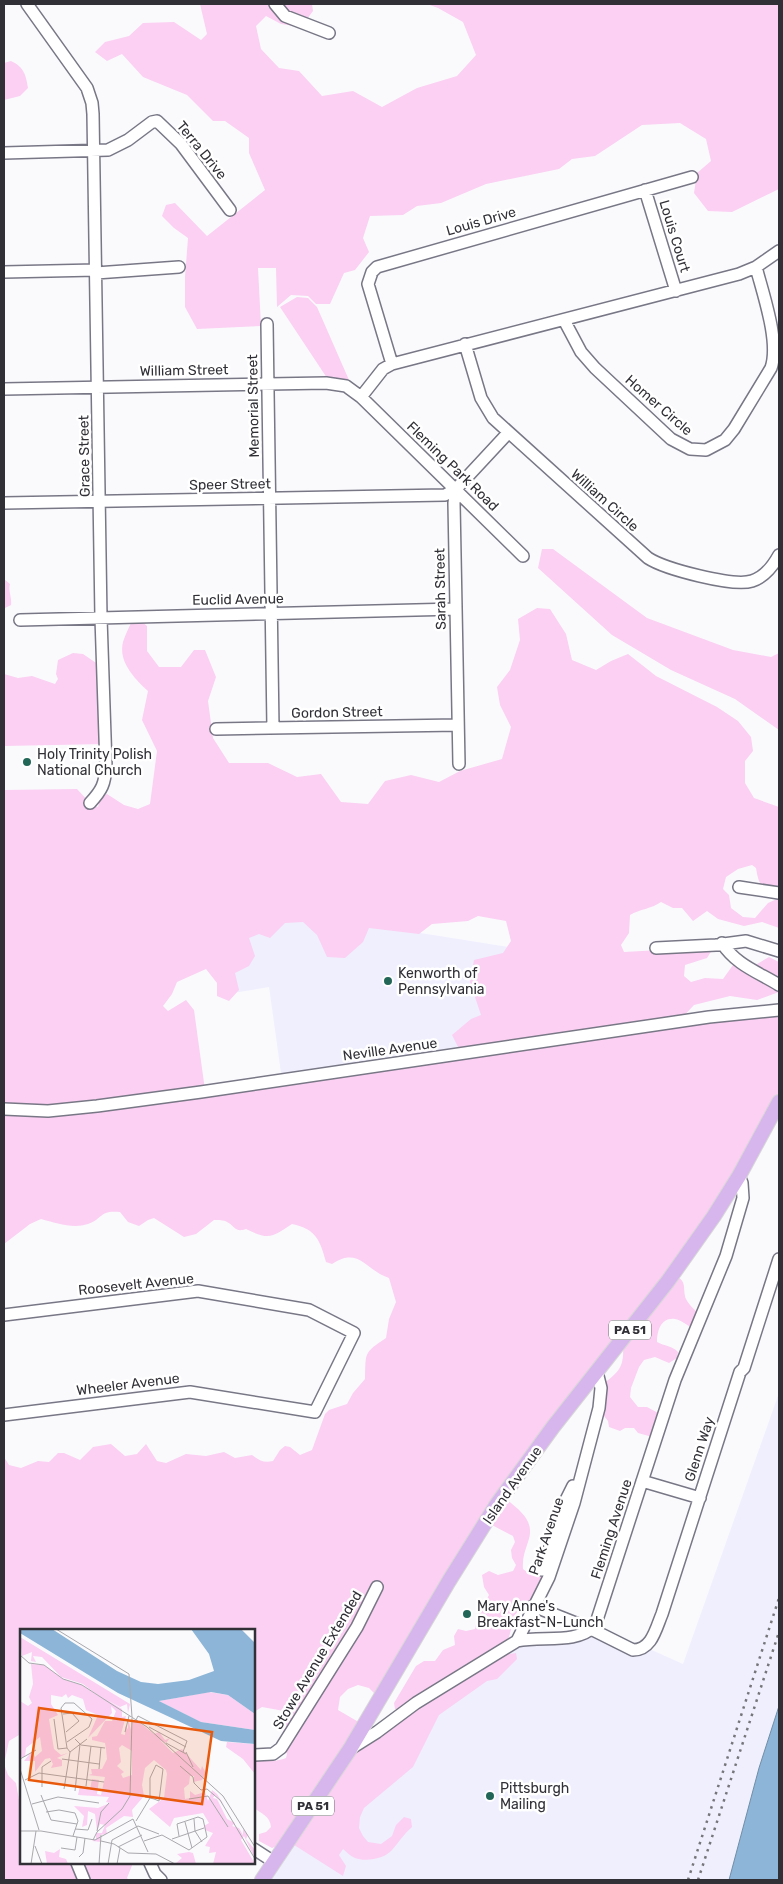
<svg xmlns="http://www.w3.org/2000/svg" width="783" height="1884" font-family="Rubik,sans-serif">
  <rect width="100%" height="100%" fill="#fafafd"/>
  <path fill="#f0effe" d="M220 901 665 972 672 1022 282 1080 269 987 233 993Z
    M779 1393V1706L759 1768 729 1880H262L274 1862 501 1650 591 1629 633 1650 645 1647 683 1664Z"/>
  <path fill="#fbd0f2" d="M200 4H312L313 11 301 27 281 24 266 16 256 26 261 49 279 68 299 71 322 96 353 91 382 107 417 88 457 76 476 55 463 22 438 8 427 4H779V189L732 212 708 211 694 193 697 173 711 161 706 139 680 123 642 125 595 156 572 159 559 169 486 184 441 203 417 206 403 215 370 216 363 238 369 252 355 270 344 273 330 304H316L308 296 291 295 277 307 276 268H258L261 326 197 329 185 307V277L188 238 174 228 162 216 166 205 175 203 207 236 265 190 249 153V138L225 121H213L187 95 143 77 122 54 107 61 95 52 105 42 129 36 143 23 174 22 201 40 207 34Z
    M11 61C24 67 26 75 28 88L20 96 4 100V63Z
    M297 297 308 298 317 307 349 380 327 378 280 307Z
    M542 549H553L647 618 733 650 771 657 779 653V730L735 699 671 670 612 635 538 568Z
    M4 579 10 584C8 591 12 597 11 605L5 608 4 611Z
    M537 608 550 609 566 634 572 660 596 670 611 661 628 654 656 676 717 707 738 721 751 737 753 751 745 761V783L754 798 779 807V891C761 889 759 886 756 868L752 865 738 869 726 877 723 889 729 895 731 908 743 917 755 918 768 903 779 898V928L762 922 744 926 718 919 707 911 693 921 682 908H673L661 902C651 909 640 909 630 915L629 933 621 945 624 952 714 947 707 958 685 965 684 976 691 982 705 978 723 979 733 965 752 967 769 957 779 962V992L757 1000 730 996 694 1005 681 1019 460 1051 452 1035 471 1019 481 1015 470 982 474 960 503 953 511 941 506 921 478 916 468 921 432 924 419 934 369 928 363 942 345 958 327 957 317 935 303 922 285 923 270 938 259 934 249 938 255 956 249 966 235 973 239 990 229 1001 217 996V983L206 969 177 982 172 994 163 1006 168 1011 186 1000 194 1010 205 1090 48 1110 4 1106V790L77 789 92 805 98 807 101 797 107 794 124 805 138 809 150 804 157 751 142 720 148 691C135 679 118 662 123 642 125 636 128 629 131 623L141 621 147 626V651L159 667H181L194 650H205L216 677 208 701 213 738 229 763H268L297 777 321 774 341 802 368 804 385 781 411 775 439 782 460 771 502 759 511 727 500 705 497 687 510 670 520 640 518 619Z
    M73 653 83 654 102 667 105 744 4 746V674L18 678 32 676 55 684 58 679 56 674 58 660Z
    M762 1013 779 1014V1094L762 1129 709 1218 555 1418 378 1697 369 1688 358 1685 348 1689 340 1697 338 1710 362 1724 282 1844 272 1848 259 1841V1834L266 1832 271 1827C270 1816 262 1814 254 1808V1754C266 1761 273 1763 286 1758 289 1749 283 1744 283 1735 283 1726 288 1720 284 1711L262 1707 254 1712V1630H21V1735H19L9 1741 4 1764 8 1775 16 1783 21 1811V1863H70L74 1864 81 1880H4V1457L9 1465 21 1468 38 1461 49 1462 58 1453H64L80 1460 93 1447 111 1444 125 1456 137 1454 146 1444 157 1461 166 1463 186 1454 206 1456 224 1452 235 1458 252 1455C260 1461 264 1463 273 1461L280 1450 285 1446 290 1447 300 1455 312 1450 325 1414 329 1410 347 1404 353 1393 365 1379C366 1353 363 1353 386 1338L389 1319 396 1302 389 1278C365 1270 359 1246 332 1264L326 1262C320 1240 316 1229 292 1224 271 1238 269 1240 246 1229 235 1233 235 1226 227 1222 224 1220 218 1220 214 1220L196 1234 184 1237 154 1218 148 1220 139 1226 128 1222 120 1212C99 1210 104 1218 88 1224 73 1229 56 1223 41 1219L30 1224 4 1244V1109L48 1114Z
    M675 1276C688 1281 682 1289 686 1299 689 1305 695 1310 700 1315L694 1329C688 1326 681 1320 675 1319 661 1317 657 1331 657 1342 664 1346 673 1346 678 1352L677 1358 669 1363 655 1357 644 1360 639 1367 631 1388 630 1397 638 1407H647L660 1414 656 1438 638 1433 634 1428H625L620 1431 609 1427 608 1421 600 1411 603 1384C622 1370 624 1365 623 1342Z
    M504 1497C519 1510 536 1520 528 1542 525 1551 522 1559 523 1569L527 1572H533L540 1567 554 1577 553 1585 541 1593 531 1604 518 1610 514 1618 509 1637 504 1644 401 1709H395L394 1703 416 1666 424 1661H435L443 1650 455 1645 454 1636 458 1629 466 1631 475 1629 478 1614 489 1595 484 1587 482 1575 489 1571 498 1575 513 1571 516 1565 512 1558 511 1550 515 1542 513 1536 488 1523Z
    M516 1653 517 1659 497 1679 487 1681 439 1715 413 1767 364 1808 360 1817 359 1828 363 1836 368 1842 381 1844 392 1836 396 1825 404 1817 411 1819 412 1827C403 1835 399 1842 392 1850 384 1859 366 1862 355 1858 350 1856 347 1852 343 1849L339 1855 346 1866 343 1876 291 1843 354 1750 495 1656Z
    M80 1863H133L127 1878 129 1880H87Z"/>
  <path fill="#8cb5d7" stroke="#708da7" d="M779 1706V1880H729L759 1768Z"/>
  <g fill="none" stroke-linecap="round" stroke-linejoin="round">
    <g stroke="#787786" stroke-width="14">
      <path id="minor" d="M27 4 87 88 92 103 93 114 101 618 106 766C105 784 102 790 90 803
        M275 4 285 16 329 33
        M4 153 108 150 128 140 152 122 157 121 181 144 230 210
        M645 190 676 291
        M4 272 96 270
        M96 273 179 267
        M564 320 581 352 595 368 671 439 690 449 706 450 725 440 734 429 771 368C780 342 763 294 756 267
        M267 324 273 728
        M465 344 481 398 493 418 648 558C665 569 733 587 752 581 765 577 773 566 779 555
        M392 364 368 284 372 272 377 267 692 177
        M4 389 326 383 346 386 361 397 523 556
        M361 397 383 369 392 364 739 274 756 267 779 251
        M4 503 445 495 456 489
        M20 620 456 609
        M216 729 458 725
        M459 764 454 503 456 489 508 433
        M739 887 779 893
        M722 943C736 965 758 972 779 985
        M656 948 716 945 746 941 779 951
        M4 1109 48 1111 97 1106 201 1092 709 1017 779 1010
        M4 1315 198 1291 309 1310 354 1333 315 1412 190 1392 4 1415
        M642 1481 700 1498
        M542 1570 566 1500 573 1486
        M533 1606 591 1629 633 1650C652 1650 656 1628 662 1614L740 1372 744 1368 779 1259
        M517 1641 549 1577 574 1503 599 1408 601 1388 597 1372
        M350 1749 377 1732 416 1703 517 1641C542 1635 575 1645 595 1626L675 1380 726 1256 743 1198 742 1183 739 1176
        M254 1755 273 1754 281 1748 357 1627 377 1587
        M254 1849 274 1862
        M77 1863 84 1880
        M150 1863 155 1874 161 1880"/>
    </g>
    <g stroke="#d6d6d7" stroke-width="16">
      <path id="major" d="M262 1880 350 1749 449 1581 497 1504 553 1427 668 1281 714 1216 739 1176 779 1102"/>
    </g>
    <use href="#minor" stroke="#fff" stroke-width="11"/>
    <use href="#major" stroke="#d7b5ed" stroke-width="14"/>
    <path stroke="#75757a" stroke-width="2.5" stroke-dasharray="2.5 5" stroke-linecap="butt" d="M688 1880 779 1598
      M698 1880 779 1632"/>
  </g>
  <g fill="#226657" stroke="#fff" stroke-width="2">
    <circle cx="27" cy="762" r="5"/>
    <circle cx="388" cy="981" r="5"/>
    <circle cx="467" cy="1614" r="5"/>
    <circle cx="490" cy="1796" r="5"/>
  </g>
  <g text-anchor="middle" stroke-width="5" stroke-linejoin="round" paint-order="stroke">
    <g fill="#fff" stroke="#6e6e72" stroke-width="1">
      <rect x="609" y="1320.5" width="42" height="19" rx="4"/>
      <rect x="292" y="1796.5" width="42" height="19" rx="4"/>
    </g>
    <g font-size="12" font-weight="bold" fill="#303036">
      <text x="630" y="1334">PA 51</text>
      <text x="313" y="1810">PA 51</text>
    </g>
    <g font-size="14" fill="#303036" stroke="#fff">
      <text transform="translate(202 150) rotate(51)" y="5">Terra Drive</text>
      <text transform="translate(481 221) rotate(-16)" y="5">Louis Drive</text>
      <text transform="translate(675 236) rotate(73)" y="5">Louis Court</text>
      <text transform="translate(184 370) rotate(-1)" y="5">William Street</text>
      <text transform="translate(659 405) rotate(41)" y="5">Homer Circle</text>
      <text transform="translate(253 406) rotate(-91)" y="5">Memorial Street</text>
      <text transform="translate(84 456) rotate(-91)" y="5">Grace Street</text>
      <text transform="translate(453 466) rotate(44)" y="5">Fleming Park Road</text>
      <text transform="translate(230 484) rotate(-1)" y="5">Speer Street</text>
      <text transform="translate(605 500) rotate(42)" y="5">William Circle</text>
      <text transform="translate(440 589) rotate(-91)" y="5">Sarah Street</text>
      <text transform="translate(238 599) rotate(-1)" y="5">Euclid Avenue</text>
      <text transform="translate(337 712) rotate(-1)" y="5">Gordon Street</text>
      <text transform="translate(390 1049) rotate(-8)" y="5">Neville Avenue</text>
      <text transform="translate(136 1284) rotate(-6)" y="5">Roosevelt Avenue</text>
      <text transform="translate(128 1384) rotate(-7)" y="5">Wheeler Avenue</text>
      <text transform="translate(699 1449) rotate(-72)" y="5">Glenn Way</text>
      <text transform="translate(512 1485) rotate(-55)" y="5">Island Avenue</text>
      <text transform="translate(611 1529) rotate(-72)" y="5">Fleming Avenue</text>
      <text transform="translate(546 1536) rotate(-71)" y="5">Park Avenue</text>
      <text transform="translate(317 1660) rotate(-59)" y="5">Stowe Avenue Extended</text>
    </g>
    <g font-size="14" fill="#303036" stroke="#fff" text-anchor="start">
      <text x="37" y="759">Holy Trinity Polish<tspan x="37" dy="16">National Church</tspan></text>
      <text x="398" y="978">Kenworth of<tspan x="398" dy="16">Pennsylvania</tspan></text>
      <text x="477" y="1611">Mary Anne's<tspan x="477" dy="16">Breakfast-N-Lunch</tspan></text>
      <text x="500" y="1793">Pittsburgh<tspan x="500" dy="16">Mailing</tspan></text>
    </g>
  </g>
  <g transform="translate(20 1629)">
    <rect width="235" height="235" fill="#fafafd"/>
    <path d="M0 8 110 75 108 84 107 75 100 78 87 71 102 80V88L106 87 101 105 105 106V97L108 100V90L111 101 112 91H116L134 105 139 103 145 111 150 109 146 114 140 111 153 124 162 120 181 141 182 137 186 144 182 151 173 153 174 147H170L169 155 164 159 165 170 170 169V162L175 166 185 163 188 172 192 161 197 165 204 176 195 166 193 169 197 170 207 190 215 194 212 197 219 199 223 206V200L228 206 226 210 235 221V230L224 207 221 211 235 235H193L196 223 189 224 190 218 185 217 193 204 185 201 184 197 189 194 183 184 154 189 150 198 129 180 144 169 147 145 146 141 134 131 125 139 122 156 124 167 112 181 113 188 104 187 86 199 87 205 80 206 81 213 72 212 76 210V204H82L85 196 80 195 77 202 75 185 68 182 67 196 62 198 64 187 54 177 78 179 90 174 86 173 89 168 58 166 60 157 70 161 72 150 79 151 77 165 81 166 85 148 68 146 72 145 71 140H82L87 130 86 120 85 114 72 111V108L77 107 85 92H92L96 82 91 77 92 84 68 109 78 86 66 81 63 70 52 66 48 69 46 65 42 68 31 66V75L38 86 29 90 34 120 41 126 48 124 37 129 42 131V137L31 139 33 135 30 129 25 130 15 143V132H4L12 122 15 128 22 122 20 108 6 119 5 128H0V72L8 77 12 74 9 68 13 55 11 35 24 36 43 50 62 56 80 68 63 55 41 48 22 28 13 27 16 33 11 32 12 23 2 27ZM102 116 112 122V146L103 149 101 145 104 143 97 137 101 133 99 119ZM189 63 208 66 235 85V101L181 93 139 72ZM207 113 235 115V145L223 130 206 118ZM40 220 39 228 46 230 48 235H27L25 222 34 224ZM169 223 173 224 176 235 156 234 162 229 157 225Z" fill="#fbd0f2" fill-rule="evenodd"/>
    <path d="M0 0H32L97 42 121 53 138 55 169 51 194 42 189 25 171 0H221L235 14V85L208 66 191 63 139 72 181 93 235 101V115L201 112 98 64 0 4Z" fill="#8cb5d7"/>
    <path fill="none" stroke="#a9a9ad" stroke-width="1" d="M36 0 109 45 112 88M0 26 9 34 24 36 43 50 62 56 127 98 203 167 235 218M43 85 52 84 59 92 46 103M34 90 38 120 47 119M116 91 118 87 167 112 163 123M129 98 166 118M105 103 109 87M55 110 61 116 85 119M47 113 69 98 72 90 54 74H45L41 79 47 119 50 123M146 114 166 125M50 123 67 110M166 123 173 138M0 130 16 121M42 130 79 135M160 137 173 148 174 154M0 140 19 201M79 140 81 118M5 151 19 144 84 153M174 154 181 161 187 160 200 171 235 230M66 157 71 117M22 158V138L31 132M44 160 50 123M55 162 60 115M21 166 31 191 57 195M169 170 188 167 208 198M12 175 38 168 79 174M26 183 39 181 55 184 58 192 53 207M174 190 175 202 182 213M116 192 130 169V149L136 136 143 140 139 172 134 170 130 169 125 168M165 193 172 219M55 200 68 201 72 190M0 202H21L75 211 113 190 128 223M77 202 81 183 89 174M152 210 184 199M73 211 77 203 102 180 110 167 112 89M81 212 94 215 108 224 136 225 155 235M124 212 142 206 169 221 187 208 183 190 178 188 157 195 159 207M15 217 22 235M98 218 122 206M41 219 55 221 57 208M59 228 63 224 65 209M11 235 16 202M79 235 81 206M88 235 92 211 118 197 139 205M97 235 100 219"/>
    <path fill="#e8590c" fill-opacity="0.15" stroke="#e8590c" stroke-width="2.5" d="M19 79 192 103 182 175 9 151Z"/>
    <rect width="235" height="235" fill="none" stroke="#303036" stroke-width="2.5"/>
  </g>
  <rect width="783" height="1884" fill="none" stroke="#303036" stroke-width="10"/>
</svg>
